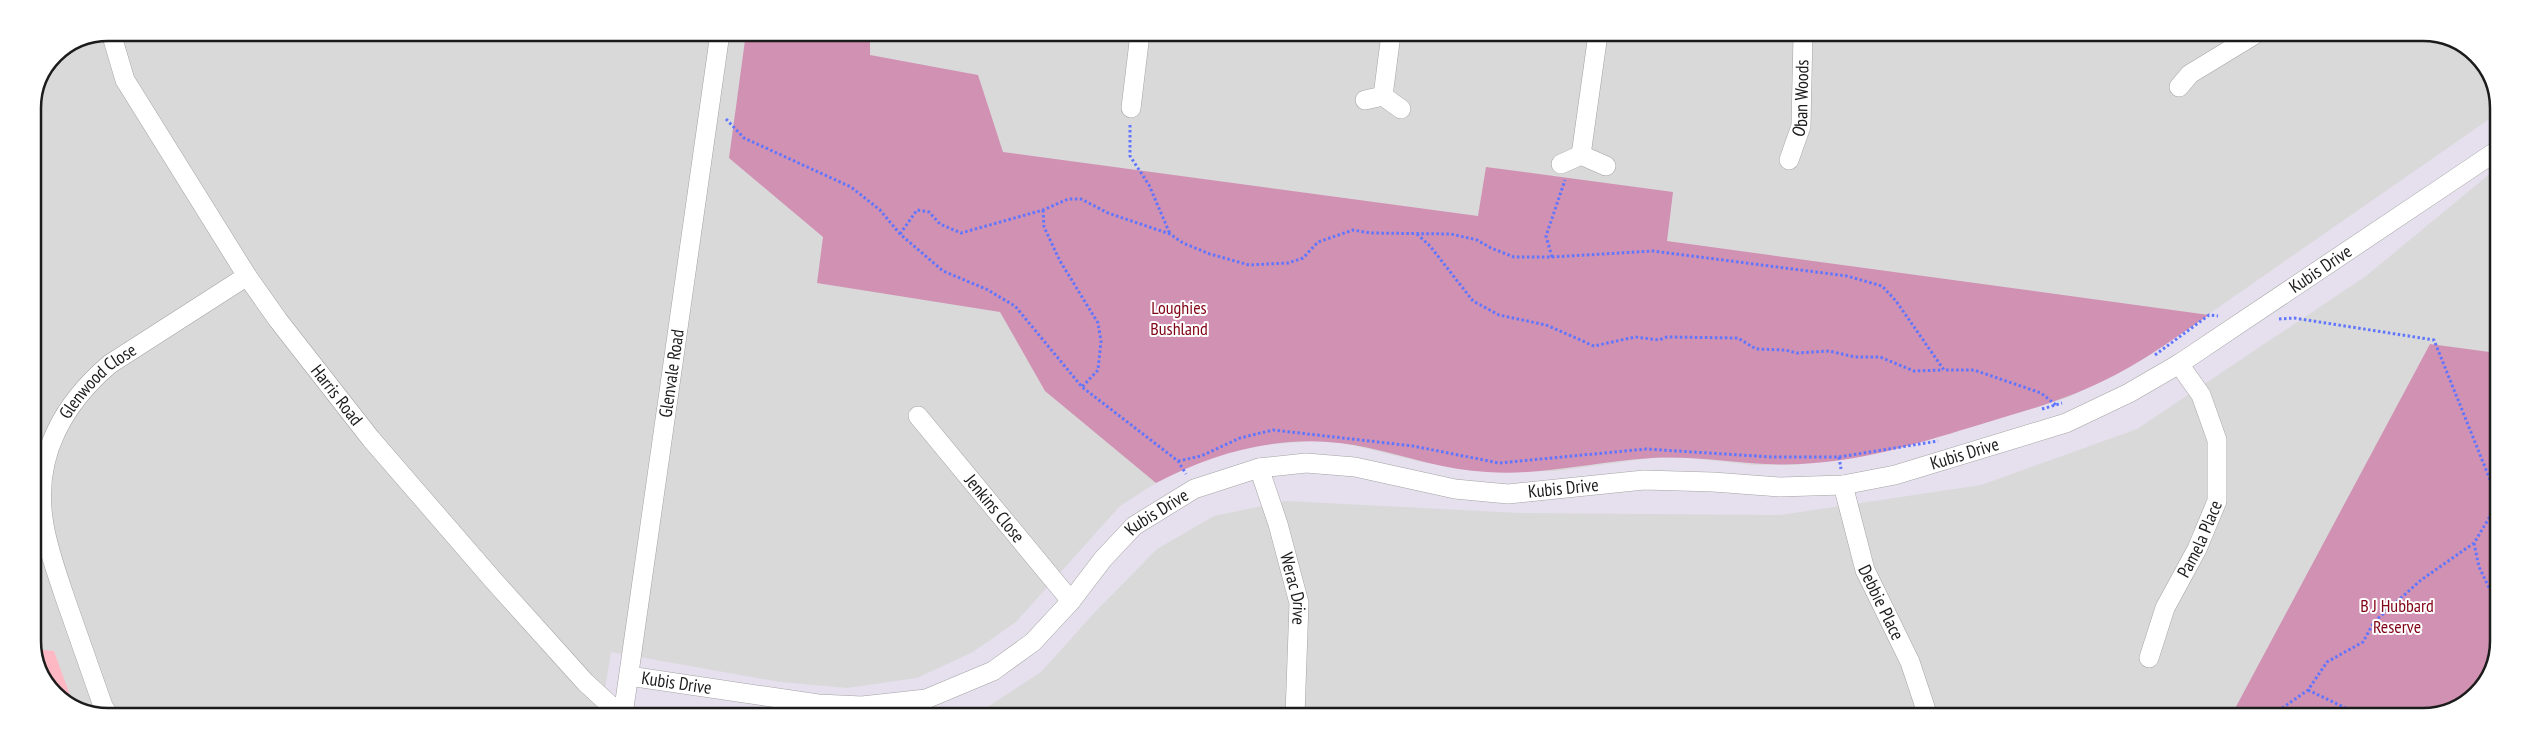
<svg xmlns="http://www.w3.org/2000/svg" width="2531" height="749" font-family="'PT Sans Narrow',sans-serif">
  <rect width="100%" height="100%" fill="#e6e0ee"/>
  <path fill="#d9d9da" d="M108 33 2442 35 2480 58 2498 103V110L2488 120 2144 359 2067 398 2026 411 1798 465H1752L1690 458H1652L1556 471 1486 472 1421 462 1343 443 1315 441 1252 446 1218 455 1185 468 1156 483 1120 506 1016 622 973 652 917 678 847 688 780 682 611 652 601 715 89 714 69 702 71 701 54 651 34 649 33 646V108L55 54Z
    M2498 167 2496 660 2469 701 2423 716 975 715 1041 672 1095 612 1157 549 1214 516 1286 501 1521 513 1780 515 1981 485 2137 429 2366 276Z"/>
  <path fill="#d191b3" d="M746 33H870V55L978 75 1003 152 1478 216 1486 167 1673 192 1667 241 2209 315C2179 335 2149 357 2117 374 2071 399 2021 412 1972 427 1912 445 1863 461 1800 464 1750 467 1702 455 1652 458 1596 461 1544 476 1487 472 1446 470 1409 457 1369 448 1294 431 1223 448 1156 483L1045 391 1000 312 817 283 823 237 729 158Z
    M2430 344 2497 353 2496 660 2469 701 2423 716H2231Z"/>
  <path fill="#feb8c3" d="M34 649 54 651 72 701 51 691Z"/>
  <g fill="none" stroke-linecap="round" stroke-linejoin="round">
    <g stroke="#a3a3a3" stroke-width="20">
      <g id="minor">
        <path id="s1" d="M111 33 125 80 247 276 278 320 371 439 494 581 585 682 611 706 624 708"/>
        <path d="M2179 87 2190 74 2254 35"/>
        <path d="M1383 96 1391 34"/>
        <path d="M1365 100 1383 96 1401 109"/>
        <path d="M1131 108 1140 34"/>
        <path d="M1581 155 1598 34"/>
        <path id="s2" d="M1789 160 1801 126 1803 34"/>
        <path d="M1561 164 1581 155 1606 166"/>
        <path id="s3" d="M918 416 1071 601"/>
        <path id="s4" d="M1259 468 1278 524 1299 603 1295 715"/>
        <path id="s5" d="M1843 485 1865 570 1910 662 1928 716"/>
        <path id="s6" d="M2149 658 2165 608 2197 549 2217 501V440L2201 395 2179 364"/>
        <path id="s7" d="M629 676 818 704 862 706 926 699 993 671 1033 642 1071 601 1103 559 1134 526 1194 489 1259 468 1306 463 1355 467 1455 489 1508 494 1644 480 1713 482 1780 487 1843 485 1895 475 2066 423 2129 393 2179 364 2498 150"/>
        <path id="s8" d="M108 714 103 706C90 669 77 632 64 595 56 570 46 544 43 518 34 455 64 403 110 364L247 276"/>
        <path id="s9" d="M623 715 720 33"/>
      </g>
    </g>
    <path stroke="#6176ff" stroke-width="3" stroke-dasharray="2.5 2.5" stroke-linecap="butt" d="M726 119 744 138 851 187 880 210 900 234 943 271 986 289 1015 306 1082 387 1178 461 1186 474
      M1130 125V156L1149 185 1170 234
      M1043 210 1044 227 1060 261 1098 323 1101 341 1098 370 1082 387
      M900 234 917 210 929 212 940 224 961 233 1043 210 1068 199H1081L1108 213 1170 234 1183 243 1210 254 1249 265 1288 263 1303 258 1318 242 1353 230 1370 233 1451 234 1477 240 1491 248 1514 257H1552L1653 251 1847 276 1882 286 1896 301 1944 370H1974L2041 393 2056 405
      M1417 234 1430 246 1473 301 1499 315 1546 325 1594 346 1635 337 1659 340 1667 337 1738 338 1756 349 1785 350 1797 353 1829 351 1855 357H1880L1914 371 1943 370
      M1552 257 1546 236 1565 180
      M2279 319 2294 318 2434 340 2497 497
      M2155 355 2209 315 2218 316
      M2042 409 2062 403
      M1839 457 1841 469
      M1178 461 1201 456 1240 438 1273 430 1413 446 1499 463 1646 449 1772 457H1839L1938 441
      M2474 543 2479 567 2496 602
      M2308 690 2354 712 2400 716
      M2277 716 2278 711 2308 690 2327 662 2363 642 2374 622 2421 580 2474 543 2497 505"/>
    <use href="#minor" stroke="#fff" stroke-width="19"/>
  </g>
  <g text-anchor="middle" stroke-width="4" stroke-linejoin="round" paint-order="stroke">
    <g font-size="18" fill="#1c1c1c" stroke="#fff">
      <text dy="6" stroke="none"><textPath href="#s2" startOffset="64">Oban Woods</textPath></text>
      <text dy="6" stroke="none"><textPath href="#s7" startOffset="1832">Kubis Drive</textPath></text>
      <text dy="6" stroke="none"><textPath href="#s9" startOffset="345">Glenvale Road</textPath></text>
      <text dy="6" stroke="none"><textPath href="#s8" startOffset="362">Glenwood Close</textPath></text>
      <text dy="6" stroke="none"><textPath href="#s1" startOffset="429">Harris Road</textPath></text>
      <text dy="6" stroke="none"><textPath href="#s7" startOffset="1428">Kubis Drive</textPath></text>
      <text dy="6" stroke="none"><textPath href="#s7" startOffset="1022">Kubis Drive</textPath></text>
      <text dy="6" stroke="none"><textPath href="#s3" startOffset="120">Jenkins Close</textPath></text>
      <text dy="6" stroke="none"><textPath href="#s7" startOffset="602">Kubis Drive</textPath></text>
      <text dy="6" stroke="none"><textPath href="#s6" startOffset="130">Pamela Place</textPath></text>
      <text dy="6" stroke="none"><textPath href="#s4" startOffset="126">Werac Drive</textPath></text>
      <text dy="6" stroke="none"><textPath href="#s5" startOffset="124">Debbie Place</textPath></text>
      <text dy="6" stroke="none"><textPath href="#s7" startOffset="48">Kubis Drive</textPath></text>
    </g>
    <g font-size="18" fill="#810316" stroke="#fff">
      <text x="1179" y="314">Loughies<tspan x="1179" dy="21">Bushland</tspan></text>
      <text x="2397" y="612">B J Hubbard<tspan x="2397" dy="21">Reserve</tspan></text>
    </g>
  </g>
  <path d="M0 0H2531V749H0ZM108 41H2423A67 67 0 0 1 2490 108V641A67 67 0 0 1 2423 708H108A67 67 0 0 1 41 641V108A67 67 0 0 1 108 41Z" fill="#fff" fill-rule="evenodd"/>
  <path fill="none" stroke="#1c1c1c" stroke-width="2.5" d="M108 41H2423A67 67 0 0 1 2490 108V641A67 67 0 0 1 2423 708H108A67 67 0 0 1 41 641V108A67 67 0 0 1 108 41Z"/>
</svg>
